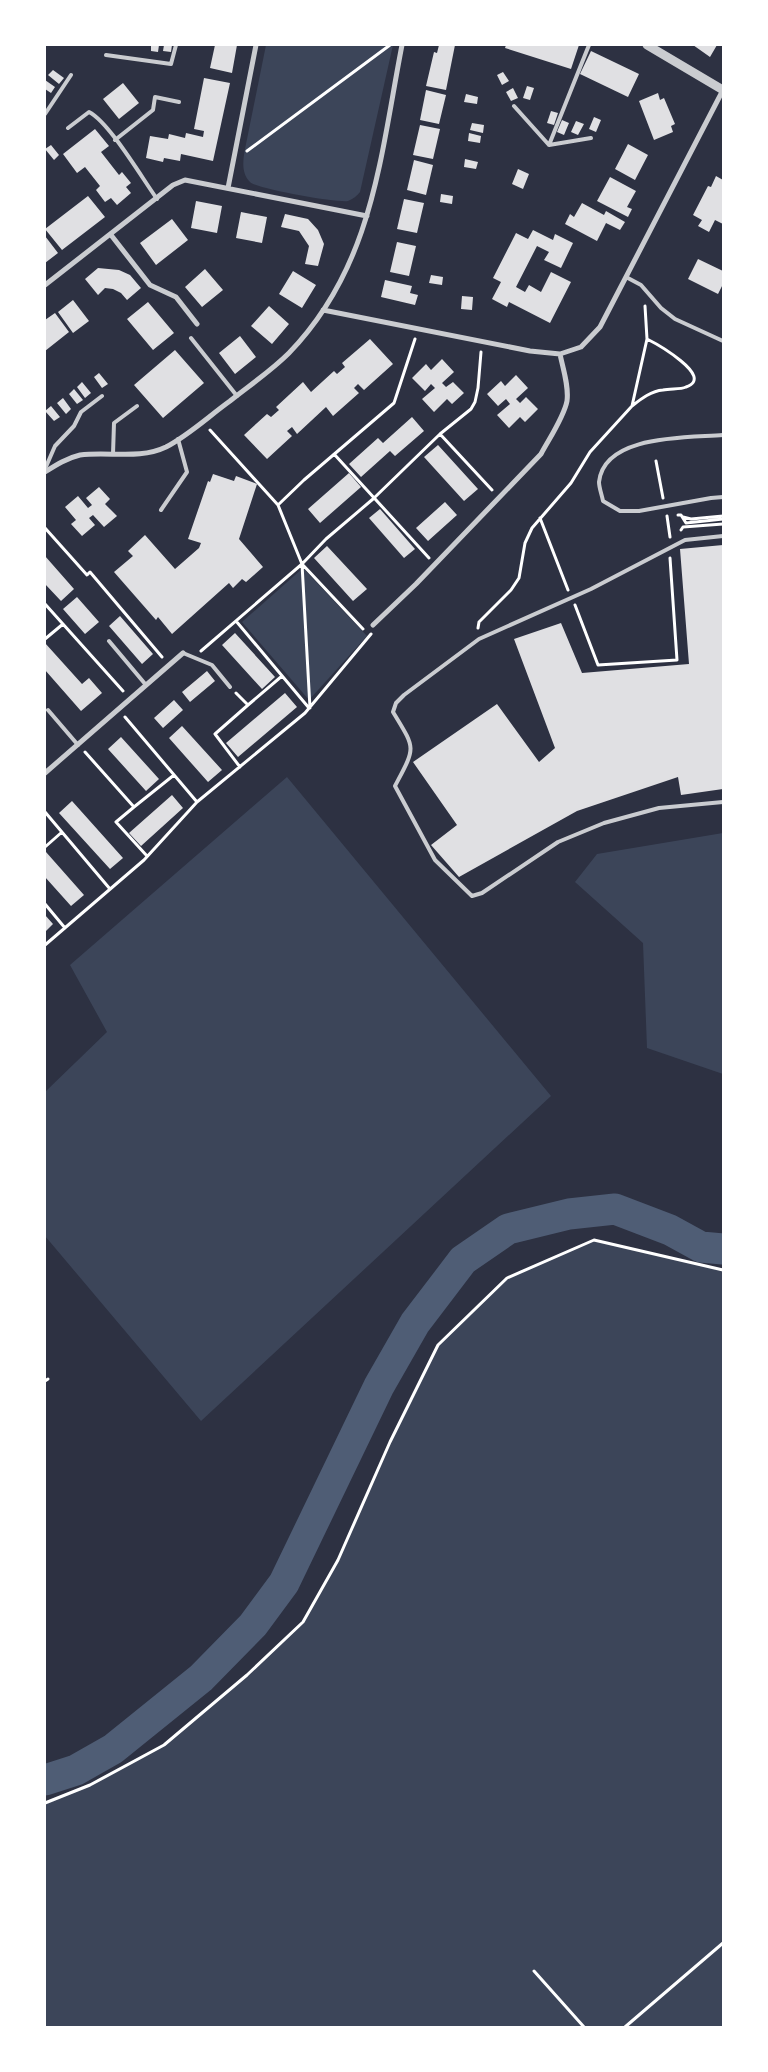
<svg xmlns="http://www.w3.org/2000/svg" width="768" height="2072" font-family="'IBM Plex Sans',sans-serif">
  <rect width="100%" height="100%" fill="#2d3142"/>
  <path fill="#3c4559" d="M266 45H393L360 192C357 196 353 199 348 201 338 203 257 189 250 182 241 173 243 160 245 149Z
    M303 568 367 636 309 700 242 622Z
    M287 777 551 1096 201 1421 45 1236V1092L107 1032 70 965Z
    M723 833V1074L647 1048 643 943 575 882 597 854Z
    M594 1240 723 1270V2027H45V1803L90 1785 164 1745 247 1675 303 1622 338 1560 390 1442 438 1345 507 1278Z"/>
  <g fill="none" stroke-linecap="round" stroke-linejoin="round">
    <path stroke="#4f5d75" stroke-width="31" d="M45 1780 76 1770 113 1749 201 1678 253 1625 284 1583 379 1386 415 1323 463 1260 508 1229 569 1214 615 1209 670 1230 701 1247 723 1249"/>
  </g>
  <path fill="#e0e0e3" d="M151 45H159L158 52 151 51Z
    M164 45H172L171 52 163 51Z
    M215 45H237L232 73 210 68Z
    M439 45H455L446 90 426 86 434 52 437 53Z
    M506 45H579L571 69 505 48Z
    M693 45H717L710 57Z
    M591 51 639 74 628 97 580 74Z
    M53 70 64 78 59 84 48 75Z
    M503 72 509 81 502 85 497 75Z
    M204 78 230 83 213 161 181 154 180 161 164 158 163 162 146 158 150 136 168 139 169 134 185 138 186 133 203 137 204 131 194 129Z
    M45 80 55 87 51 93 45 89Z
    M123 83 139 103 119 119 103 99Z
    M527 86 534 88 530 100 523 98Z
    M513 88 518 98 511 101 506 92Z
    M426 90 446 95 439 124 420 120Z
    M658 93 660 100 664 98 675 124 671 126 673 132 654 140 639 101Z
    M466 94 478 97 477 104 464 102Z
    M551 111 558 113 554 125 547 123Z
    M594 117 601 120 596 132 589 129Z
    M562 120 569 123 564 135 557 132Z
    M576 121 584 124 578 135 571 132Z
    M472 123 484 125 483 133 470 130Z
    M420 125 440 129 433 159 413 155Z
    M95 129 109 146 101 152 119 175 122 172 131 183 126 187 131 193 117 205 111 198 105 202 96 190 100 186 85 167 77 173 63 154Z
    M469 133 481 136 480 143 468 141Z
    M628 144 648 155 635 180 615 169Z
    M51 145 59 155 54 160 45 149Z
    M465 159 478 162 476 169 464 167Z
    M414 160 433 165 426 195 407 190Z
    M518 169 529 174 523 189 512 184Z
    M716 176 723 180V224L715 220 709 232 698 226 702 220 693 215 708 186 711 187Z
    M610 177 636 191 627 207 632 209 628 217 597 201Z
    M441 194 453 196 452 204 440 202Z
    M88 196 105 217 62 250 45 229Z
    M404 199 424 203 417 233 397 229Z
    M196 201 222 206 217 233 191 228Z
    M582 203 604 215 606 211 625 222 620 230 606 223 597 241 565 224 570 214 574 217Z
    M241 212 267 217 262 243 236 238Z
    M285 214 308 219 318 230 324 244 318 266 305 264 309 246 299 231 281 227Z
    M172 219 188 240 156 265 140 243Z
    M533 230 553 240 555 234 573 243 561 268 544 260 549 252 537 246 516 287 525 292 529 285 541 292 551 272 571 282 550 323 509 302 507 307 492 299 501 282 493 278 516 233 528 239Z
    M45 236 58 253 45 263Z
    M397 242 416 246 409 276 390 272Z
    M698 259 723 271V284L718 294 688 279Z
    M98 268 119 270 130 275 141 288 127 300 121 293 113 289 105 288 98 295 85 279Z
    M205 269 223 290 202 307 185 287Z
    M293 271 316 285 302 308 279 294Z
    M431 275 443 277 442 285 429 283Z
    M385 280 412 286 410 293 418 295 415 305 381 297Z
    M462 296 473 297 472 310 461 309Z
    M73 300 89 321 73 333 58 312Z
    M148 302 174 333 153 350 127 319Z
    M269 306 289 324 272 344 251 326Z
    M55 313 69 332 45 351V320Z
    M240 336 256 357 235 374 219 353Z
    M370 339 393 364 364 390 358 384 354 388 359 393 333 416 326 407 297 434 292 427 287 431 292 436 267 459 244 435 267 414 271 417 279 410 276 407 303 382 311 392 334 371 337 374 345 367 342 363Z
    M175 350 204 383 163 418 134 385Z
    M442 359 454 372 442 383 446 387 453 382 464 393 452 404 447 399 434 412 422 399 435 388 431 384 425 391 412 378 426 364 431 370Z
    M99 373 108 384 102 388 94 377Z
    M516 375 528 388 516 399 520 403 526 397 538 409 525 422 520 417 509 428 497 415 510 404 506 399 498 406 487 394 501 381 505 386Z
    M82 382 91 393 85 398 77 387Z
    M74 389 83 400 77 404 69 394Z
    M63 398 71 409 66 414 57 403Z
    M51 406 60 417 54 421 45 411Z
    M412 417 424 431 395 456 390 451 361 477 349 464 378 438 383 443Z
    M438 445 478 489 464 501 424 457Z
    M349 473 361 487 320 523 308 509Z
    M213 474 234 481 236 476 257 484 239 539 263 567 246 582 242 579 233 588 229 583 172 634 158 617 156 620 114 572 133 556 128 551 145 535 175 569 199 548 201 543 188 539 208 481 210 482Z
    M99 487 110 499 105 504 117 516 104 527 93 515 89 518 95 525 82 536 71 524 76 520 65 507 78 496 88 508 92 505 86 498Z
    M445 502 457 515 428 541 416 528Z
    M380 509 415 549 404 558 369 518Z
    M723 545V789L681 795 678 777 577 811 459 877 431 845 457 825 413 762 497 704 539 762 555 748 514 639 561 623 582 673 689 664 680 549Z
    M327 546 367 589 353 601 314 558Z
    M45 556 74 589 61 601 45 584Z
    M77 597 99 622 85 634 63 609Z
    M120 616 153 654 142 664 109 626Z
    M235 633 275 677 262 689 222 645Z
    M45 643 82 684 89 678 102 693 81 711 45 670Z
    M207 671 215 681 190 702 182 692Z
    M285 693 297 707 238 757 226 743Z
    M174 700 183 710 163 728 154 718Z
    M182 726 222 770 208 782 169 738Z
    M121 737 159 779 146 791 108 749Z
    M172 795 183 808 141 846 129 833Z
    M72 801 123 858 110 869 59 813Z
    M46 852 84 895 71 906 45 877Z
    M45 915 53 924 45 932Z"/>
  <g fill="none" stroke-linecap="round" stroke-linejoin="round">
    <path stroke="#fff" stroke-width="3" d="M247 151 390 45
      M632 406C641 399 651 391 663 390 670 388 680 390 686 387 716 377 655 343 647 339
      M210 430 278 505 302 564 310 708
      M440 434 492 490
      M334 454 429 558
      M656 461 663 498
      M278 505 304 480 394 403 415 339
      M678 515H681L686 523 723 519
      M667 516 670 537
      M683 517 691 519 723 516
      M540 518 568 590
      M45 528 87 575 90 572 162 657
      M681 530 683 527 723 524
      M302 564 363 629
      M45 604 123 691
      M575 605 598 665 677 660 670 558
      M236 621 309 708
      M478 628 479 622 511 590 519 578 525 543 532 528 571 483 590 452 632 406 647 339 645 306
      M45 639 63 624
      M201 651 302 564 326 539 373 499 440 434 471 409 475 402 478 388 481 352
      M236 693 248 705 282 676
      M125 717 197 802
      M85 752 134 807 174 775
      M240 767 215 734 248 705
      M134 807 116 822 147 856
      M45 812 110 889
      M45 847 62 832
      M45 904 65 928
      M45 945 144 860 197 802 305 713 371 634
      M45 1381 48 1379
      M45 1803 90 1785 164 1745 247 1675 303 1622 338 1560 390 1442 438 1345 507 1278 594 1240 723 1270
      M534 1971 584 2027
      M625 2027 723 1943"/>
    <path stroke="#caccd0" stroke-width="4" d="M589 45 549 145 591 138
      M106 55 171 64 176 45
      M514 106 549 145
      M45 114 71 75
      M68 128 89 112C109 122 142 178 157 199
      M115 140 153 110 155 97 179 102
      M626 277 641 285 661 308 675 319 723 341
      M191 338 237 396
      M723 435C688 438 604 434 599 482 599 488 602 495 603 501L620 511H639L711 498 723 497
      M113 454 114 423 137 406
      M45 469 55 446 74 426 81 412 102 396
      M161 510 187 472 178 439
      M723 536 685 540 591 589 479 639 404 695 396 703 393 712C416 750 416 746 395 786L435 860 472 896 482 893 558 842 604 823 659 808 723 802
      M109 641 146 685
      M183 653 212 665 230 687
      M48 710 78 745"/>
    <path stroke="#caccd0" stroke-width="5" d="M228 188 256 45
      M111 235 150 285 176 297 197 324
      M45 285 173 185 185 180 367 216
      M323 310 530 351 560 354 581 347 600 327 723 90
      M45 472C56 465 67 458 80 455 109 451 139 460 166 447 189 435 209 416 230 401 250 385 271 371 289 353 373 266 380 158 402 45
      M373 625 416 584 541 454C549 439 564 417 567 401 569 386 563 369 560 354
      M45 773 183 653"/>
    <path stroke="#caccd0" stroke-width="9" d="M647 45 723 90"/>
  </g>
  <rect width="768" height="2072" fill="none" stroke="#ffffff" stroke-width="92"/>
</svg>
